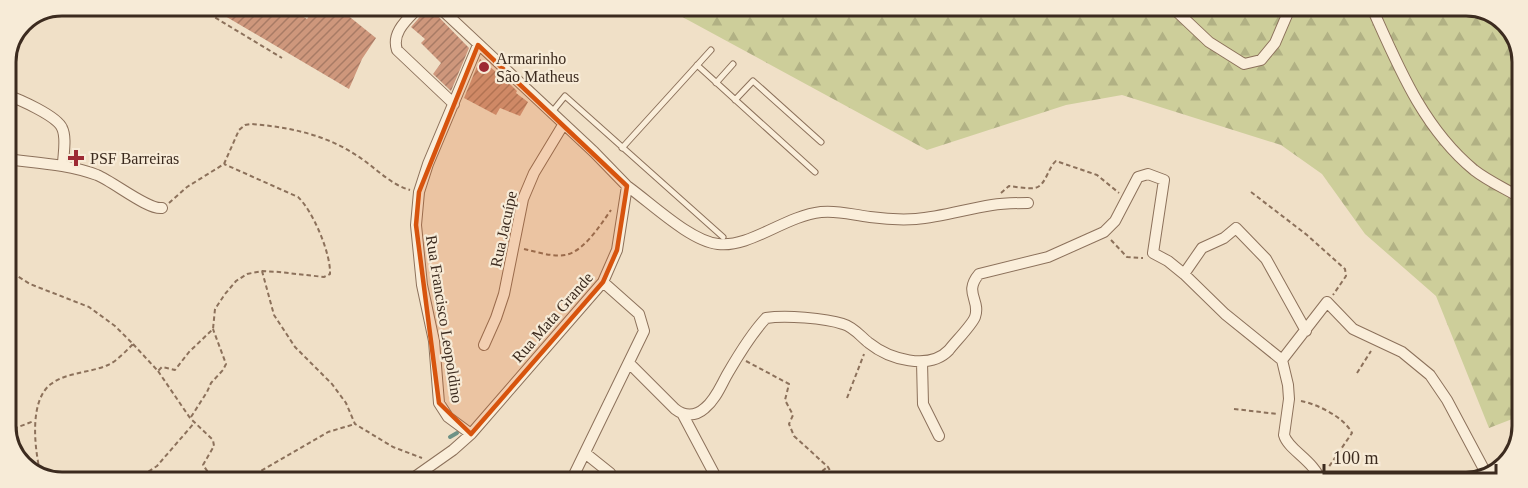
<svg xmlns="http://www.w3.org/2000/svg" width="1528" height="488" font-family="Georgia,serif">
  <defs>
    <pattern id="forest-firs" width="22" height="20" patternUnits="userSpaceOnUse" patternTransform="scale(1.5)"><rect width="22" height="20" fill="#cdce9a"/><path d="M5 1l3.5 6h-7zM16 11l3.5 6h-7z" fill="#b1b184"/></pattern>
    <pattern id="building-hatch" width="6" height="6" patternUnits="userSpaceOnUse" patternTransform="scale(1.5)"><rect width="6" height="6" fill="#ce977c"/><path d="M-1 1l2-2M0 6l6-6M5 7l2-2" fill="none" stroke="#a87b65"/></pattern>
  </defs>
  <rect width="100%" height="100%" fill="#f0e0c7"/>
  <path fill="url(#forest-firs)" d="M664 7 1481 8 1510 28 1522 58 1520 416 1489 428 1436 296 1365 234 1322 174 1281 145 1122 95 1066 105 927 150Z"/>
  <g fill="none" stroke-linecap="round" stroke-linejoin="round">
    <path stroke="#6e9286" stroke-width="4" d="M450 437 457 433"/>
  </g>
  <path fill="url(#building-hatch)" d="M208 6H285L307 19 316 6H336L376 38 362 59 349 89Z
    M426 7H429L469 48 451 91 433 74 441 63 421 43 425 39 411 27 424 12Z
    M480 59 505 79 517 91 516 93 528 102 520 116 500 108 496 115 464 98Z"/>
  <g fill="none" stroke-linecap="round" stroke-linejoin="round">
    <g stroke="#8c715b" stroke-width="7">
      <path id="lane" d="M697 65 815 172
        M716 83 733 64
        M735 100 753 81 821 142
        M552 112 565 96 723 237
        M622 148 711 50"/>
    </g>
    <g stroke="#8c715b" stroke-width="12">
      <path id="street" d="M419 7C408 19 391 32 397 50L454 104
        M1173 8 1209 42 1244 64 1261 60 1275 43 1290 8
        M1372 8C1398 66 1423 128 1474 170 1488 181 1506 189 1521 198
        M6 95C19 99 57 116 62 128 67 138 63 155 63 165
        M6 159C37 163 68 164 97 175 114 182 148 210 162 208
        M627 186C651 203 690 241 718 244 750 248 785 216 821 212 838 210 853 215 870 217 885 219 901 220 916 219 942 217 966 209 992 205 1004 203 1016 203 1028 203
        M1184 274 1202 248 1224 238 1236 228 1266 259 1306 331
        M484 345 496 318 504 294 523 199 534 173 563 125
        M1282 360 1327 302 1353 329 1402 352 1430 375 1447 400 1487 475
        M922 362 923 404 939 436
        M629 363 675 409C684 416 695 417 705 408 716 399 721 385 728 373 739 354 751 334 766 318 785 315 825 318 843 324 854 327 861 337 869 343 889 359 929 371 949 350 955 342 972 325 975 317 981 300 963 293 979 274L1048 257 1104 232 1115 221 1138 177 1148 174 1164 180 1153 253 1168 261 1184 274 1225 314 1282 360 1288 385 1289 399 1284 435C1288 450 1315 461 1321 482
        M683 415 718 481
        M471 434 448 417 439 403 434 341 422 285 416 225 419 192 428 164 478 45
        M585 453 610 473 615 481
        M409 481 453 450 471 434 603 282 617 250 627 186 594 152 439 7
        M571 481 644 331 639 314 603 282"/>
    </g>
    <path stroke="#8c715b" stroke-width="2" stroke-dasharray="4.5 3" stroke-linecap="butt" d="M196 6 282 58
      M1251 192 1307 235 1345 269 1346 276 1333 295
      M1001 193 1009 186C1017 187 1028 189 1035 188 1046 186 1048 167 1056 161L1097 175 1119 193
      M169 203 187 187 224 164 239 130 245 125 251 124C288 127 324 134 356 155 374 166 389 184 410 190
      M1111 240 1127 257 1143 258
      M524 249C537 252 552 257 565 255 584 252 601 224 611 210
      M6 269 30 284 89 307 115 326 133 344C126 351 117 361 108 365 90 373 67 372 51 384 28 401 35 452 41 476
      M262 271 274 315 295 347 332 384 346 403 355 424 393 447 422 458
      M133 344 158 371 162 367 175 370 189 352 213 329 215 309 225 294 236 281 247 274 262 271 279 272 324 277 330 274C331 254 313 211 298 197L224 164
      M746 361 789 384 785 400 793 415 789 424 794 436 828 467 836 481
      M158 371 190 418 213 440 214 446 203 465 210 475 221 480
      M1357 373 1371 351
      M847 398 864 354
      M1301 401C1317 404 1344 417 1352 433L1328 468
      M1234 409 1278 414
      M191 417 207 392 211 383 223 370 226 364 213 329
      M6 428 13 429 34 421
      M136 480 157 466 195 422
      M241 480 252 476 328 432 355 424
      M811 481 827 467"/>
    <use href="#lane" stroke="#faeeda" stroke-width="5"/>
    <use href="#street" stroke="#faeeda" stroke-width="10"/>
  </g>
  <path fill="#d7540e" fill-opacity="0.2" stroke="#d7540e" stroke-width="4.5" stroke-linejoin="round" d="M478 45 627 186 617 250 603 282 471 434 439 403 416 225 419 192Z"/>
  <g fill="#9d2a34" stroke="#f7ebd7" stroke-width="2">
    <circle cx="484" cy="67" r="6"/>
    <path d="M73 149h6v6h6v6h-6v6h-6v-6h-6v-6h6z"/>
  </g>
  <g text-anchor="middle" stroke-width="4.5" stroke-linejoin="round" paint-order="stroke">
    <g font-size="16" fill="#3c2b1f" stroke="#f7ebd7" text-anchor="start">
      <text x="496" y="64">Armarinho<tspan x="496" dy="18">São Matheus</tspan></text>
      <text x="90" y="164">PSF Barreiras</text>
    </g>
    <g font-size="16" fill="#3c2b1f" stroke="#f7ebd7">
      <text transform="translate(503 229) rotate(-78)" y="6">Rua Jacuípe</text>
      <text transform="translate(552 317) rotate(-49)" y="6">Rua Mata Grande</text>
      <text transform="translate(445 319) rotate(81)" y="6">Rua Francisco Leopoldino</text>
    </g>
  </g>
  <path d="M0 0H1528V488H0ZM62 16H1466A46 46 0 0 1 1512 62V426A46 46 0 0 1 1466 472H62A46 46 0 0 1 16 426V62A46 46 0 0 1 62 16Z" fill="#f7ebd7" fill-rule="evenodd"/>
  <path fill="none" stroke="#3c2b1f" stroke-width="3" d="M62 16H1466A46 46 0 0 1 1512 62V426A46 46 0 0 1 1466 472H62A46 46 0 0 1 16 426V62A46 46 0 0 1 62 16Z"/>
  <path d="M1324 464v9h172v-9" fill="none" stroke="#3c2b1f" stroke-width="3"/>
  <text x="1333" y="464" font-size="18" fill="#3c2b1f" stroke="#f7ebd7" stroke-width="4.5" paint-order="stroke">100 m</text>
</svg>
